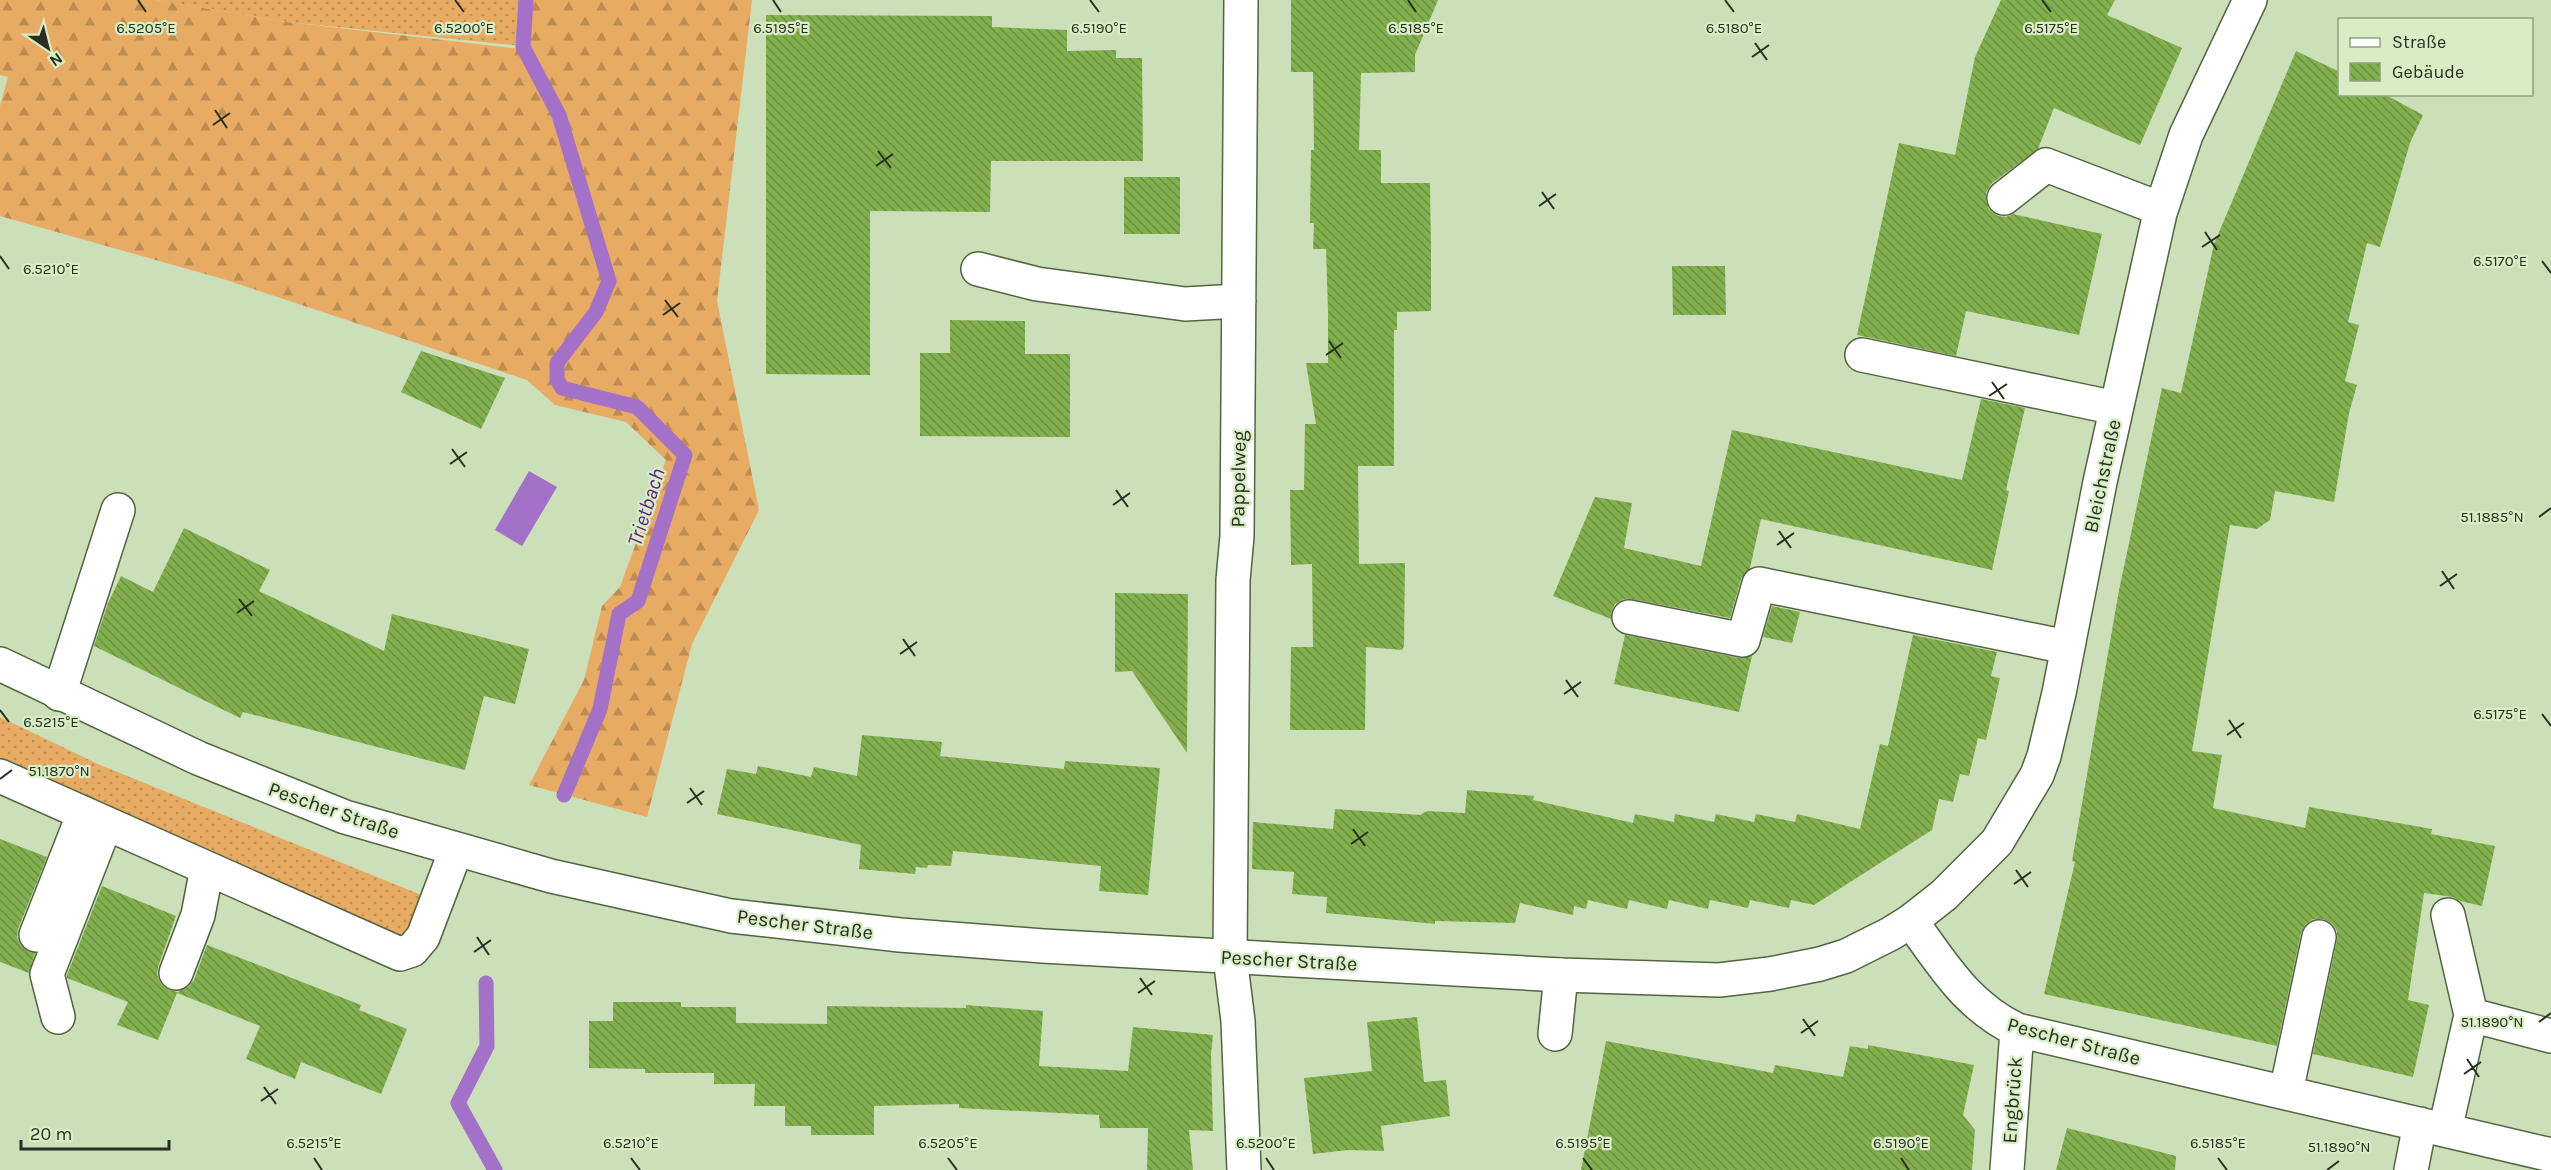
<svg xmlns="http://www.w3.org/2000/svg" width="2551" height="1170" font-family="Karla,sans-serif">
  <defs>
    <pattern id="grass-dots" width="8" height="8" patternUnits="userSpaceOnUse" patternTransform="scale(1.5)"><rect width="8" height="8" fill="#e8ab63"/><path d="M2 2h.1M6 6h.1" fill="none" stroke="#bc8c51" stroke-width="1.8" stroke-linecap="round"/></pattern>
    <pattern id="forest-firs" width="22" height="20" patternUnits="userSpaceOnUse" patternTransform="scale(1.5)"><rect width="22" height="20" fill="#e8ab63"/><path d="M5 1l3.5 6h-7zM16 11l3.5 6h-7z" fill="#bc8c51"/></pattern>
    <pattern id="building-back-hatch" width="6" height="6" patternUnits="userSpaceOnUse" patternTransform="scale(1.5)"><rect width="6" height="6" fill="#83b04f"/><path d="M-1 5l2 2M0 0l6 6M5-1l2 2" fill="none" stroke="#6b9041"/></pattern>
  </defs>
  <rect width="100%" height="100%" fill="#cbe0b8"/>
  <path fill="url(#grass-dots)" d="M155 0H524L523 46 287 22Z
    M0 717 100 765 424 896 409 935 394 938 0 761Z"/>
  <path fill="url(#forest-firs)" d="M0 0H155L287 22 520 49 523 0H752L717 301 759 510 692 644 647 817 529 785 584 680 602 606 620 587 666 460 626 422 555 405 527 380 223 279 0 216V106L8 77 0 75Z"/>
  <path fill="#a371c7" d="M529 471 557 487 522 546 495 530Z"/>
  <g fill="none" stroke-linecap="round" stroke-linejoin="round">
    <path stroke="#a371c7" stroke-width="15" d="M526 0 523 47 559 115 609 281 596 312 557 363V379L562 388 637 407 685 455 638 601 619 614 600 709 564 795
      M486 983 487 1046 458 1103 495 1170"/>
  </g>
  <path fill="url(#building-back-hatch)" d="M1291 0H1438L1415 55V72L1361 73 1359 150H1381V183H1430L1431 251V311L1397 312V330H1394V466H1358L1359 564 1405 563 1404 646 1402 650 1366 647 1365 730H1290L1291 647H1313L1312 564 1291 565 1290 490H1304L1305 424H1316L1306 363H1328V312L1326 249H1313L1314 223H1310L1311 150H1314L1313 72H1291Z
    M2001 0H2115L2107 15 2182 48 2140 145 2054 108 2038 149 1992 183 1986 192V201L1989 209 1998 216 2006 217 2013 214 2102 234 2079 335 1966 311 1956 356 1857 335 1899 143 1955 155 1975 57Z
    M766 15 992 16V27L1067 30V51L1116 50V58H1142L1143 161H991L990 212 870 211V375L766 374Z
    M2296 51 2340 72V94H2384L2423 115 2410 143 2380 247 2367 243 2348 322 2359 325 2345 381 2357 385 2349 413 2334 502 2275 491 2270 520 2257 529 2230 525 2192 751 2222 755 2213 808 2305 828 2309 807 2432 829 2431 834 2495 846 2482 906 2460 901 2453 897 2424 893 2408 1000 2429 1005 2413 1077 2313 1054 2337 940V931L2332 924 2323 919H2313L2305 925 2301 933 2277 1046 2044 994 2075 862 2072 861 2119 590 2162 388 2181 393 2214 244Z
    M1124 177H1180V234H1124Z
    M1672 266H1725L1726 315H1673Z
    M950 320 1025 321V354H1070V437L920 436V353H950Z
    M421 351 505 378 481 429 401 392Z
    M1981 399 2025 408 2006 490 2009 491 1992 570 1761 519 1750 568 1741 579 1730 618 1632 599H1624L1615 604 1611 613V619L1553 596 1595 497 1632 503 1624 548 1701 566 1732 430 1962 480Z
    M184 528 270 570 259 591 384 651 392 614 529 649 515 704 484 696 465 770 243 712 240 718 94 646 108 603 121 576 153 592Z
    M1115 593 1188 594 1187 753 1132 671 1115 672Z
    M1772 606 1800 612 1792 643 1763 637Z
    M1625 635 1739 658 1752 656 1739 712 1614 684Z
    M1913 635 1997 652 1991 676 2000 678 1986 740 1978 738 1969 776 1960 774 1953 802 1939 799 1932 830 1814 905 1791 900 1789 908 1750 900 1748 908 1710 900 1708 909 1669 900 1667 909 1629 900 1627 909 1588 900 1586 909 1574 906 1573 915 1520 903 1515 923 1435 921V924L1326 913 1327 897 1292 894 1294 872 1252 869 1253 822 1333 829 1335 809 1420 815 1427 811 1465 813 1467 790 1534 796 1533 800 1633 823 1635 814 1674 822 1675 814 1714 822 1716 814 1754 822 1756 814 1795 822 1797 814 1860 829 1880 744 1888 746Z
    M862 735 942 742 940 756 1064 769 1065 761 1160 768 1148 895 1099 891 1101 866 953 851 951 866 928 865 927 868 916 867 915 874 859 869 861 845 717 814 727 769 756 774 758 766 811 777 814 767 857 776Z
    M0 839 47 857 18 929 17 937 21 946 29 952 35 953 29 973 0 962Z
    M102 886 176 916 158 967 157 975 161 984 169 990 178 992 188 987 194 980 207 945 361 1005 359 1010 407 1029 381 1094 301 1062 295 1079 246 1059 260 1026 177 993 158 1040 117 1025 128 1002 67 978V975Z
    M613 1002H681V1007H736V1023L827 1024V1006L966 1008V1005L1043 1011 1039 1066 1128 1071 1133 1027 1213 1035 1211 1054 1213 1131 1189 1130 1193 1170H1147L1148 1128H1100L1099 1115 959 1108V1104L874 1106V1135H811V1126H785V1106H754L755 1084H714V1073H645V1069L589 1068V1021H613Z
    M1417 1017 1424 1082 1446 1080 1450 1116 1381 1126 1384 1151 1348 1150 1313 1154 1304 1078 1372 1071 1367 1022Z
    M1606 1041 1773 1073 1775 1065 1843 1077 1850 1046 1868 1049V1045L1974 1065 1963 1115 1975 1130 1972 1170H1581Z
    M2067 1128 2176 1156 2175 1170H2056Z"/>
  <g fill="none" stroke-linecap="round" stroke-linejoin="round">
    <g stroke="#526441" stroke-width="36">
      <path id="minor" d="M1241 0 1237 536 1233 580 1230 957 1238 1021 1244 1170
        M2004 198 2046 165 2161 209
        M978 269 1037 284 1185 304 1239 301
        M1862 355 2116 408
        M1629 617 1743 640 1759 584 2067 647
        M59 694 118 510
        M0 776 400 954 412 950 423 937 456 850
        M2448 915 2471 1015
        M1911 921C1944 966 1966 1005 2017 1030L2551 1155
        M36 935 84 813
        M176 973 198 915 207 868
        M58 1017 47 974 106 823
        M1555 1034 1561 975
        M2286 1092 2319 937
        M2445 1130 2471 1015 2551 1036
        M2007 1170 2017 1030
        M2411 1170 2420 1124"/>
    </g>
    <g stroke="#526441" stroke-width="36">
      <path id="major" d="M0 664 198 758 345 817 551 876 731 916 900 935 1043 946 1561 975 1719 980 1770 974 1820 964 1846 956 1890 934 1911 921 1944 895 1997 842 2037 775 2044 756 2059 693 2100 482 2160 213 2186 135 2250 0"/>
    </g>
    <use href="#minor" stroke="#fff" stroke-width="33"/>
    <use href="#major" stroke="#fff" stroke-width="33"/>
  </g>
  <path fill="none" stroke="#282f20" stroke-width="2" d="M138 0 146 12M455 0 464 12M773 0 781 12M1090 0 1099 12M1408 0 1416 12M1725 0 1734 12M2042 0 2051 12M1755 43 1767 60M1752 57 1769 45M215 110 227 128M213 125 230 113M878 151 891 168M876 166 893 154M1542 192 1554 209M1539 206 1556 194M2205 232 2217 250M2202 247 2220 235M0 256 9 269M2542 261 2551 273M665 300 678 317M663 315 680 303M1329 341 1341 358M1326 355 1343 343M1992 382 2004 399M1989 396 2007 384M452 449 465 467M450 464 467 452M1116 490 1128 507M1113 505 1130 493M2539 517 2551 508M1779 531 1791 548M1777 545 1794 533M2442 571 2454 589M2440 586 2457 574M239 599 252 616M237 613 254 601M903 639 915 656M900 654 917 642M1566 680 1578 697M1564 694 1581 682M0 710 9 722M2542 714 2551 726M2229 720 2241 738M2227 735 2244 723M0 779 12 770M690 788 702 805M687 803 704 791M1353 829 1365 846M1351 844 1368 832M2016 870 2028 887M2014 884 2031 872M477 937 489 955M474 952 491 940M1140 978 1152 995M1138 993 1155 981M1803 1019 1815 1036M2539 1022 2551 1013M1801 1033 1818 1021M2467 1059 2479 1077M2464 1074 2481 1062M264 1087 276 1104M261 1101 278 1089M314 1158 322 1170M631 1158 640 1170M948 1158 957 1170M1266 1158 1274 1170M1583 1158 1592 1170M1901 1158 1909 1170M2218 1158 2227 1170M2327 1170 2339 1161"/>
  <g text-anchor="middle" stroke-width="4.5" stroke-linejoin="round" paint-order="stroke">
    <g font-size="20" fill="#282f20" stroke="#d8edc5">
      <text transform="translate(2102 476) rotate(-78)" y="7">Bleichstraße</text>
      <text transform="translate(1238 479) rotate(-89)" y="7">Pappelweg</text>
      <text transform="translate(334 810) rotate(19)" y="7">Pescher Straße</text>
      <text transform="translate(805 924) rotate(7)" y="7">Pescher Straße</text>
      <text transform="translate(1289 960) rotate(3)" y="7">Pescher Straße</text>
      <text transform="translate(2074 1041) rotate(15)" y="7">Pescher Straße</text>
      <text transform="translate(2012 1100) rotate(-86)" y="7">Engbrück</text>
    </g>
    <g font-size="21" font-style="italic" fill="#622188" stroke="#d8edc5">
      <text transform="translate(646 507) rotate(-72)" y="7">Trietbach</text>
    </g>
  </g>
  <g font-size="15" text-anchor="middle" fill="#282f20" stroke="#d8edc5" stroke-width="4.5" stroke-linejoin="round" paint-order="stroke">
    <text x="146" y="33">6.5205°E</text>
    <text x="464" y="33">6.5200°E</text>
    <text x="781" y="33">6.5195°E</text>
    <text x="1099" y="33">6.5190°E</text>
    <text x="1416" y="33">6.5185°E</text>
    <text x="1734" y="33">6.5180°E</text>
    <text x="2051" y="33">6.5175°E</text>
    <text x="2500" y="266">6.5170°E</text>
    <text x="51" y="274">6.5210°E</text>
    <text x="2492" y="522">51.1885°N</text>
    <text x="2500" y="719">6.5175°E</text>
    <text x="51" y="727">6.5215°E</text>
    <text x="59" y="776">51.1870°N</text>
    <text x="2492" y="1027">51.1890°N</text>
    <text x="314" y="1148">6.5215°E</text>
    <text x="631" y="1148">6.5210°E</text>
    <text x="948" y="1148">6.5205°E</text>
    <text x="1266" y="1148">6.5200°E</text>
    <text x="1583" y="1148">6.5195°E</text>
    <text x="1901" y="1148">6.5190°E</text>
    <text x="2218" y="1148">6.5185°E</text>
    <text x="2339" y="1152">51.1890°N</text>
  </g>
  <rect x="2338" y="18" width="195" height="78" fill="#d8edc5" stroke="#92a183" stroke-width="1.5"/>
  <rect x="2350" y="38" width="30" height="9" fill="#ffffff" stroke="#92a183" stroke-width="1.5"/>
  <text x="2392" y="48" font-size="18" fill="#282f20">Straße</text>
  <rect x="2350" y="63" width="30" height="18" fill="url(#building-back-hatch)" stroke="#92a183" stroke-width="1.5"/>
  <text x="2392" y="78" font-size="18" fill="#282f20">Gebäude</text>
  <g transform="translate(48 48) rotate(145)" stroke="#d8edc5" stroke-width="4.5" paint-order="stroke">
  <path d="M0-4.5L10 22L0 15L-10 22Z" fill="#282f20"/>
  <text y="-9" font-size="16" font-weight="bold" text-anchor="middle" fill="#282f20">N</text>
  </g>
  <path d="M21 1140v9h148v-9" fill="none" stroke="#282f20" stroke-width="3"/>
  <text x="30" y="1140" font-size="18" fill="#282f20" stroke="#d8edc5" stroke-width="4.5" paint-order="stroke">20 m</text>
</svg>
